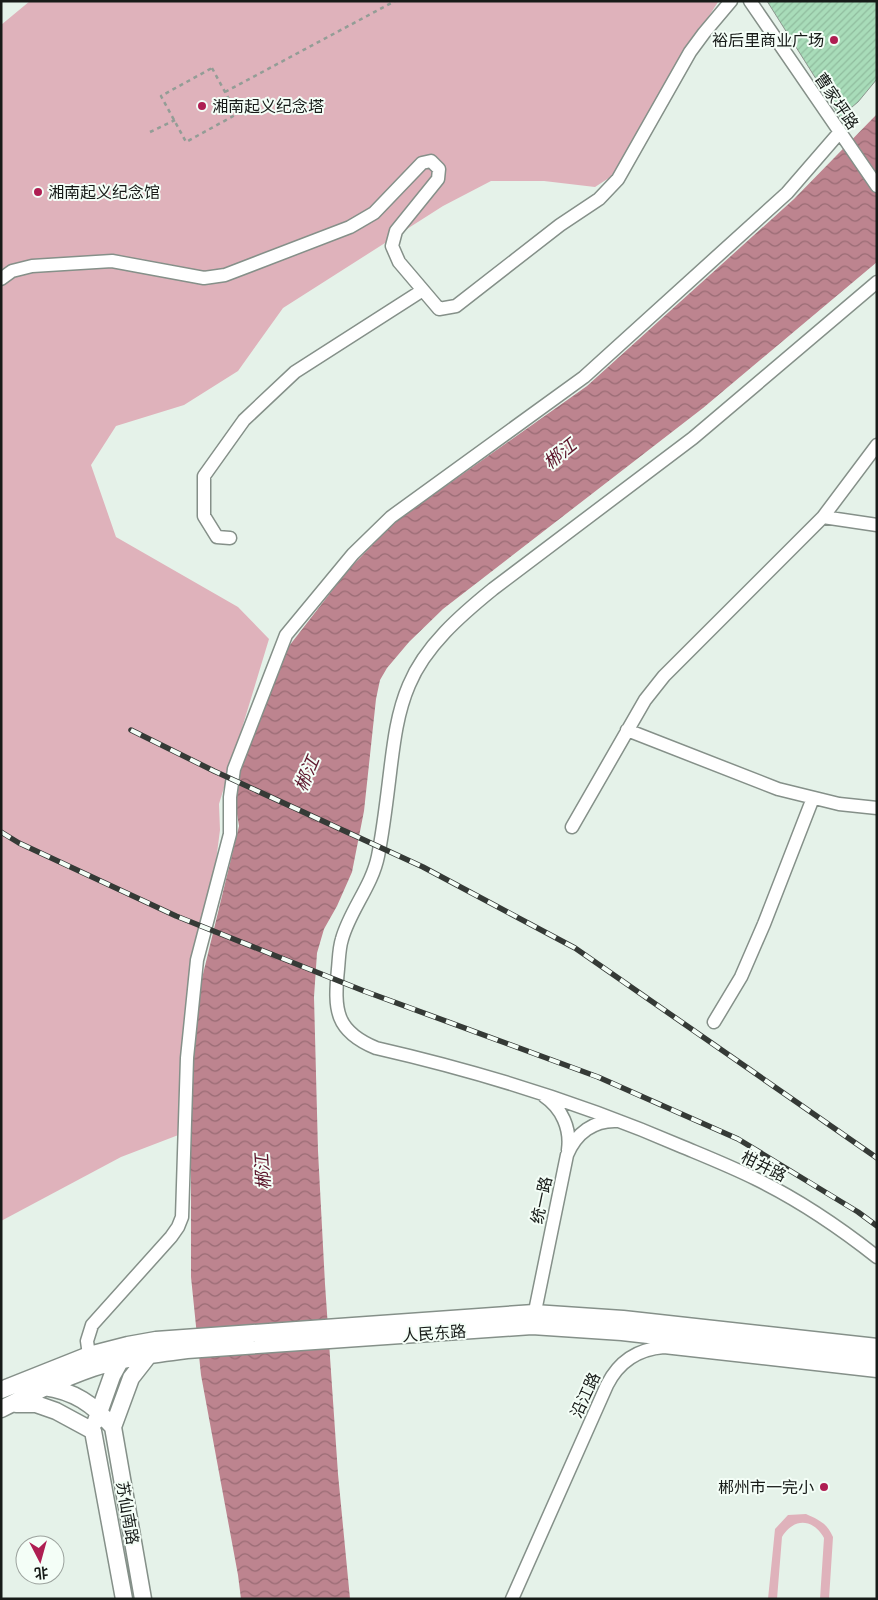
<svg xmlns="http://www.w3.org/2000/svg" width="878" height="1600" font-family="'Exo 2','Noto Sans SC',sans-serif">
  <defs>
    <pattern id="water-waves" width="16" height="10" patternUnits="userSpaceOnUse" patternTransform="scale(1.25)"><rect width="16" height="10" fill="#bd848f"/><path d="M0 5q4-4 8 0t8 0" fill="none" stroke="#996b74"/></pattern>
    <pattern id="building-hatch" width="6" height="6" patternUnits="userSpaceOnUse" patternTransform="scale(1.25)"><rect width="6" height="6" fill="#a8dcb9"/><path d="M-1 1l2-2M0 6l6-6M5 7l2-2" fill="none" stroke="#90bc9e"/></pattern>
  </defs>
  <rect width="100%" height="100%" fill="#e5f2e9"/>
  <path fill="#dfb2bb" d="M30 1 718 2 662 89 612 176 595 187 544 181H491L443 206 283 308 238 371 184 405 116 426 91 465 116 537 238 607 269 639 219 804 220 830 216 861 193 958 181 1134 121 1157 1 1221V25Z
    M806 1514C819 1520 827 1523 833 1537L829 1599H820L824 1538C813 1518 793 1518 782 1537L777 1599H768L775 1529 788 1515Z"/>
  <path fill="url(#water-waves)" d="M877 114V262L703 408 443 609 409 642 387 668 380 680 376 699 364 811 352 872 337 906 324 929 317 953 314 997 318 1151 325 1284 338 1474 350 1599H241L238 1575 201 1375 191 1277V1110L195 1007 239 826 235 802 240 762 286 650 348 570 395 522 587 386 794 199Z"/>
  <path fill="url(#building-hatch)" stroke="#8c978f" d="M767 1H877V79L858 102 840 117Z"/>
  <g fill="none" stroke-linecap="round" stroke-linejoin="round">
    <g stroke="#859089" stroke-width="15">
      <path id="minor" d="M750 1 877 186
        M1 279 12 271 32 266 112 261 204 278 225 275 350 227 374 213 422 163 431 161 439 169 438 179 396 231 392 246 399 262 439 309 456 306 560 225 599 199 618 179 690 52 704 33 731 1
        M877 282 693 438 493 589C461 615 425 646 409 685 396 715 393 749 389 781 386 806 383 831 378 856 372 886 350 910 342 939 339 948 339 959 338 969 334 1010 335 1031 376 1048 481 1072 584 1104 683 1147 707 1157 732 1167 756 1179 799 1200 839 1227 877 1257
        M823 517 877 525
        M230 538 217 537 204 516V476L244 420 295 372 423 290
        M627 730 778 789 839 804 877 808
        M572 827 645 700 664 676 823 517 877 445
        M714 1022 741 977 764 924 813 798
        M544 1096C562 1108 571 1129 568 1150
        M533 1321 567 1155C576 1133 594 1120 617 1121
        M89 1355 87 1341 92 1325 171 1237 178 1227 182 1217 187 1058 197 960 230 834V797L234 769 286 635 353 554 391 517 584 377 787 193 839 133
        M512 1599 607 1385C619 1361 638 1349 664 1347L877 1371"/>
    </g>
    <g stroke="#859089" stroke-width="19">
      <path id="major" d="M44 1387C74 1391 93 1404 113 1427
        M1 1390 89 1355 128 1345 156 1340 534 1313 623 1319 877 1347
        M16 1404H36L56 1411 93 1431 124 1599
        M1 1409C31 1394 61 1379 93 1368 123 1358 155 1354 187 1350L532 1326 622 1332 877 1361
        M96 1421 112 1376 123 1356
        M143 1599 113 1427 131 1378 149 1355"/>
    </g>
    <path stroke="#939d96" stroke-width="2.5" stroke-dasharray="4 4" stroke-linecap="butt" d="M212 68 237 114 186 142 161 96Z
      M225 92 395 1
      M150 132 175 120"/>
    <use href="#minor" stroke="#fff" stroke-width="12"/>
    <use href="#major" stroke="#fff" stroke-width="16"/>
    <g stroke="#353a36" stroke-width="5.5">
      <path id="rail" d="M131 730 214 771 423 867 575 948 877 1158
        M1 832 19 843 176 916 364 991 598 1077 738 1139 858 1212 877 1226"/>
    </g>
    <use href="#rail" stroke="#f4fef7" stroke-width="4" stroke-dasharray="11" stroke-linecap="butt"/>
  </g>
  <g fill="#ae1e52" stroke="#f4fef7" stroke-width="2">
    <circle cx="834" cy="40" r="5"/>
    <circle cx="202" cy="106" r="5"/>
    <circle cx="38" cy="192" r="5"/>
    <circle cx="824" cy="1487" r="5"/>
  </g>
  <g text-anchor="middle" stroke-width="4" stroke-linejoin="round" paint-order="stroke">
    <g font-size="16" fill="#171b18" stroke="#f4fef7" text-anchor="end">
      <text x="824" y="46">裕后里商业广场</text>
      <text x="212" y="112" text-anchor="start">湘南起义纪念塔</text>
      <text x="48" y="198" text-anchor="start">湘南起义纪念馆</text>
      <text x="814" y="1493">郴州市一完小</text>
    </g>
    <g font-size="16" fill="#171b18" stroke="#f4fef7">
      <text transform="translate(837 101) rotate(56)" y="6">曹家坪路</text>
      <text transform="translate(764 1166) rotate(26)" y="6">柑井路</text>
      <text transform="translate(541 1200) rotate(-78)" y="6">统一路</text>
      <text transform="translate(434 1333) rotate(-4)" y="6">人民东路</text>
      <text transform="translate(585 1395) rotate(-65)" y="6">沿江路</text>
      <text transform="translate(128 1513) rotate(80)" y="6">苏仙南路</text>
    </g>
    <g font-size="18" font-style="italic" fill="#5c162c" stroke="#f4fef7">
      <text transform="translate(560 454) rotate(-39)" y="6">郴江</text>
      <text transform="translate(307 774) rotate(-67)" y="6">郴江</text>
      <text transform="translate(263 1172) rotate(-94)" y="6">郴江</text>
    </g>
  </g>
  <rect width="878" height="1600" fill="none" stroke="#171b18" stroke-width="5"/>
  <g transform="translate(40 1560) rotate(174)"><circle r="24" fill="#f4fef7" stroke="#9ca39e"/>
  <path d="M0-4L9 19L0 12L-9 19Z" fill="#ae1e52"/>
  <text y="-8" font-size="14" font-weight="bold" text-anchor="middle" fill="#171b18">北</text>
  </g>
</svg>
